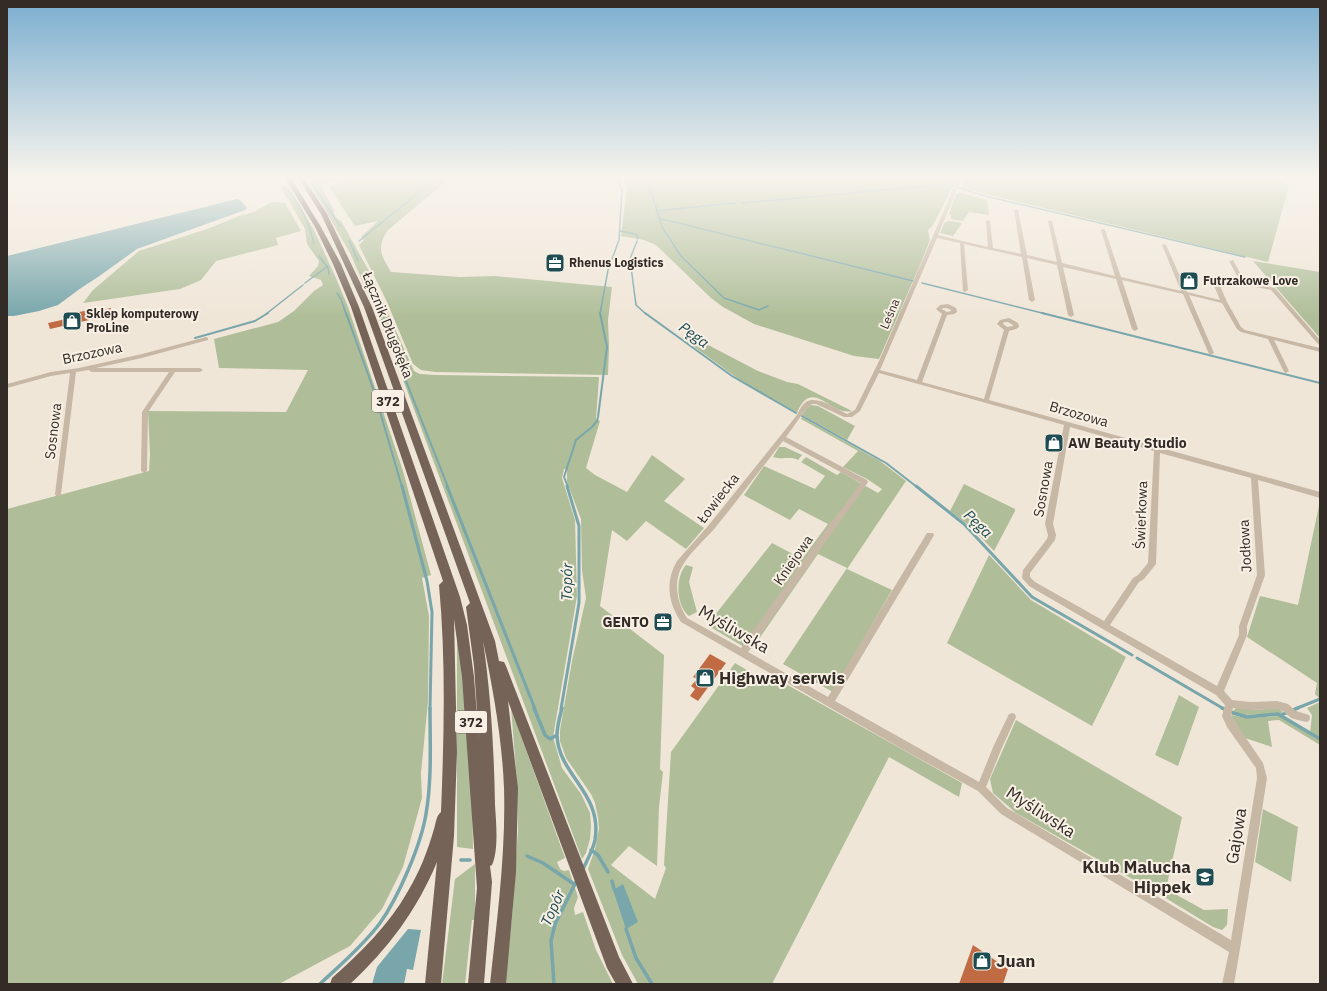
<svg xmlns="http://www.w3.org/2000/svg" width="1327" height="991" font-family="'IBM Plex Sans',sans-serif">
  <rect width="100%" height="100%" fill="#f0e6d8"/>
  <path fill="#afbe99" d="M312 178H337L338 180 323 185 322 189 334 210C333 215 337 219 341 221L369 271 414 371 420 374 435 375 599 377 596 419 600 421 586 468 595 475 627 492 652 455 685 479 664 501 704 528 686 549 646 521 627 541 612 530 600 606 664 655 660 769 663 772 659 807 657 866 629 846 611 865 655 899 666 868 664 865 671 752 735 663 769 683 777 679 962 783 959 797 889 757 773 982 774 984H638L622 955 588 869 595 849 599 829 598 817 595 803 591 794 566 758 560 741V730L572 661 586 598 582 570 581 519 567 482V470L564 469 562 478 575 520 577 596 553 737 562 768 581 794 590 813 591 826 590 839 586 853 582 859 389 342 350 253 309 182Z
    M344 178H450L388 230C376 248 381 255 391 272L460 277 495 276 612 287 608 320 609 347 608 375 435 372 421 370 413 364 387 302 359 245 364 240 361 237 378 221 355 226 329 187 345 180Z
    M624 178H957L933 225 928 230 930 240 920 265 879 359 854 356 754 324 723 307 711 298 656 245 644 240 621 236 627 187Z
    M964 178H1276L1289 185 1268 262 978 192 962 188Z
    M286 186 291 191 313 228 336 278 348 307 403 471 431 575 422 578 429 616 428 702 421 773 422 798 403 867 382 909 350 946 279 984H7V509L149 471 150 455 148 411 286 412 308 370 219 368 214 339 278 322 294 311 314 291 323 285 321 280 309 276 318 266 319 261 307 244 305 229 281 187Z
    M961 193 987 200 989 215 969 212 963 221 951 219V215L949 214 956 194Z
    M278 202 285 203 301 231 276 238 278 245 216 261 201 280 180 289 83 303 93 290 139 251 207 229 239 216 254 212 270 203Z
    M950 221 962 223 953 236 940 233 945 222Z
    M1253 261 1320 272V338Z
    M689 335 758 371 787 382 798 384 852 411C831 417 812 376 797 413L740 380 682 338Z
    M811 405 818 406 855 426 847 440 802 415 806 409Z
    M802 417 880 461 906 481 847 569 892 590 833 692 783 664 847 568 818 554 754 646 749 650 707 625 772 543 802 559 828 524 799 509 790 520 747 497 744 495 764 466 815 489 825 476 801 462 806 457 837 475 841 472 878 493 882 489 867 479 843 467 858 451 801 419Z
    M779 447H785L802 455 798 460C791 456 781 460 773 457Z
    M964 484 1015 509V511L994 551 971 527 950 511Z
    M1320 501V699L1315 694 1317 683 1247 637 1260 596 1298 605Z
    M989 555 1031 600 1126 657 1092 726 947 643Z
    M686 565 693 567 689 582 697 612 689 616C676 606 675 577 686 565Z
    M459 640 472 787 473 849 457 847V641Z
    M1179 695 1199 707 1178 766 1155 755Z
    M1320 702V745L1279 720 1268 721 1272 747 1245 738 1231 716 1232 715 1246 718 1279 716 1310 734 1312 715 1307 708Z
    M1240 707 1252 710 1278 708 1283 712 1280 714 1242 715 1232 712 1236 708Z
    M511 708 565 858 557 862 560 869 564 871 569 870 578 897 574 908 575 915 583 912 596 950 613 984H505L512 917 518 830 517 781Z
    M1016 720 1182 817 1166 889 1204 910 1228 909 1227 925 1222 930 1213 927 1164 897 1016 813 993 793 990 779Z
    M1263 809 1298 827 1291 882 1255 862Z
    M475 864V920H472L465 984H442L455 879Z"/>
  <path fill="#78a6ab" d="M237 199 240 200 247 208 245 210 137 249 98 277 81 288 58 305 39 311 14 316H7V256Z
    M623 884 638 922 626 929 613 890Z
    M408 929 421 930 413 970 407 969 404 984H372L377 967Z"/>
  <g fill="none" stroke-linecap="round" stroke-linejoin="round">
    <path stroke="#78a6ab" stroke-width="1.5" d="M647 178 662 227 681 256 724 298 759 310 768 306
      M312 179V184L340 226
      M312 181 318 178
      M279 182 281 178
      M283 187C299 198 310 225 314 244
      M959 188 985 196 1245 257
      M742 203 939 185 953 186
      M656 211 735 203
      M658 218 913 281
      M620 231 636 234 638 237 637 239
      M349 241 352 247
      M359 241 437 178
      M637 241 630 259 636 305 646 314
      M352 247 358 261
      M319 256 328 268 329 274
      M366 280 379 314
      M305 283 328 266
      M922 283 1046 314
      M337 293 341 299 346 314
      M266 314 303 285
      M600 314 608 270 619 240 622 190 617 178"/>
    <path stroke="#78a6ab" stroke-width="2" d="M346 313 374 391 402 487
      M379 313 448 487
      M645 313 732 376 796 413
      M1042 313 1320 383
      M195 338 255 321 268 313
      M802 416 886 463 917 487
      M568 487 564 477 576 440 592 427 597 421 598 417 607 347 600 313"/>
    <path stroke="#78a6ab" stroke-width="3" d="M402 486 427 581 432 612 430 709
      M447 486 535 709
      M916 486 964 524 1032 597 1132 655
      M1137 658 1224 709
      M561 709 579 603V526L567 486
      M1295 709 1320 699"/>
    <path stroke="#78a6ab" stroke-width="3.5" d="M534 708 545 735 550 739 557 735
      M562 708C560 716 557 726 557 735 558 775 603 793 595 840 593 850 587 860 583 869
      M1222 708 1226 710
      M1230 712 1247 717 1278 714 1320 739
      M1281 715 1298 708
      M591 850 598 855 608 872
      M527 856 543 863 574 884
      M461 860H470
      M612 881 614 889
      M626 929 636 958 652 984
      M320 984C340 965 363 946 380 923 398 898 421 845 426 814 432 779 430 743 430 708
      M554 984 551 941 555 924 577 880"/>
  </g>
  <path fill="#c16b45" d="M111 308V315L50 329 48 323 75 317V313L88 310V313Z
    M710 654 726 663 698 701 690 696 695 689 691 686 697 679 693 677Z
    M973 945 1008 969 1003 984H959Z"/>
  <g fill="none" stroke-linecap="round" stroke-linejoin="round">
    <path fill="#c7b7a5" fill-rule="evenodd" d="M300 178H308L291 183 289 182Z
      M958 178H962L938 235 988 247 986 221 988 220 990 221 993 248 1021 254 1014 210 1016 209 1018 210 1027 255 1057 262 1048 221 1050 220 1052 221 1062 263 1115 276 1101 230 1103 229 1105 230 1121 277 1181 291 1162 245 1164 244 1166 245 1187 292 1220 300 1212 281 1219 276 1240 281 1229 261 1233 260 1245 282 1275 288 1320 340V345L1318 344 1271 290 1220 280 1218 281 1227 302 1241 327 1245 330 1320 348V352L1274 340 1289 371 1286 373 1284 372 1268 339 1241 332 1237 329 1222 303 1189 295 1214 353 1211 355 1209 354 1183 294 1122 280 1138 329 1135 331 1132 329 1116 279 1063 267 1074 315 1071 317 1068 315 1057 265 1027 258 1035 300 1032 302 1029 300 1022 257 964 244 968 290 965 292 963 291 960 243 937 238 880 370 917 380 942 314 936 309 940 305 948 304 956 308 957 312 954 314 947 315 922 382 984 399 1004 330 997 324 1000 320 1009 318 1018 323 1019 327 1016 329 1009 331 989 400 1320 492V498L1258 480 1265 575 1247 626V635L1224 691 1232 700 1250 702 1277 701 1288 704 1296 711 1309 715 1310 718 1309 721 1306 722 1294 719 1291 718 1283 711 1277 709 1250 710 1233 708 1231 716 1263 763 1267 778 1240 949 1234 984H1222L1229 952 1001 814 978 791 902 749 681 622C668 602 665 582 677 561L708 526 797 415C799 410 802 405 806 402 817 395 837 409 847 414L855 410 879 361ZM943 308H947L951 310V311L947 312 942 309ZM1004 322H1008L1013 325V326L1007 327 1003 324ZM879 373 1064 425 1045 524 1048 535 1047 539 1023 570 1022 578 1029 586 1216 695 1225 705 1222 716 1227 727 1256 768 1257 778 1231 940 1007 808 986 787 1001 750 1016 717 1015 714 1012 713 1009 714 994 745 979 782 835 701 933 537 934 535 933 533H927L828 697 748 652 868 482 867 480 786 437 806 409 812 404H816L844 417H852L860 411ZM1070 427 1154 451 1148 563 1138 575 1133 578 1104 621 1035 582 1030 577V573L1055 540 1056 535 1053 524ZM783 441 861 483 815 544 741 648 687 618C679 606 675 590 678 577 682 559 703 542 715 528 738 500 760 470 783 441ZM1160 453 1251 478 1257 575 1239 626V635L1217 686 1110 625 1139 582 1144 579 1156 564Z
      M206 337 208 338V340L142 358 96 368H200L203 370 200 372H175L148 412 147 471 144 473 141 471 142 412 169 372H92L90 371 89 370 76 372 61 494 60 496H56L55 494 70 373 51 376 7 388V384L51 372 79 368 142 354Z"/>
    <path fill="#756357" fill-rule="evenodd" d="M285 178H291L321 227 341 264 359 307 460 597 467 625 474 677 479 741 474 666 466 607 470 603 364 307 321 214 298 178H304L327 214 372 307 495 641 499 661 504 662 506 666 619 957 633 984H616L607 968 508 701 518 788 516 872 506 984H490C497 920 506 852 504 788 502 738 493 689 483 641 491 695 494 750 495 805 496 822 499 849 492 865L490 866 492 882 484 984H468L477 888 462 677 454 619 457 752 454 836 441 984H425L437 862C417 910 388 949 350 984H330L332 978C361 952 389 925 408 891 420 871 428 850 434 829 436 823 436 816 441 812 444 737 446 661 439 585L443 581 351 307 333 264 315 227Z"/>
  </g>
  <linearGradient id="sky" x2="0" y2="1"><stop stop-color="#7baed0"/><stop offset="0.56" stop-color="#f8f4ed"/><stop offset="1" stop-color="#f8f4ed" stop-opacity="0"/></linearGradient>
  <rect width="1327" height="317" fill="url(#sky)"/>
  <defs>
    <g id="office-square" transform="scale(1)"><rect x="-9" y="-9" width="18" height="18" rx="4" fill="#1d4c52" stroke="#f8f0e4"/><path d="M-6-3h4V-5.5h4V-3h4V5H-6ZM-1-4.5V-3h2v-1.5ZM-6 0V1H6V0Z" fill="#fff"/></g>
    <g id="shop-square" transform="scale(1)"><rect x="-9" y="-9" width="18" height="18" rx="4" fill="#1d4c52" stroke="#f8f0e4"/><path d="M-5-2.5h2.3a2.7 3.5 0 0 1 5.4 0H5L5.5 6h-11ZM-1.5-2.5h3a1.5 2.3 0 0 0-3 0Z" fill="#fff"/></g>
    <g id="school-square" transform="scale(1)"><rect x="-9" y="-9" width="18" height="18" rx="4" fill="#1d4c52" stroke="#f8f0e4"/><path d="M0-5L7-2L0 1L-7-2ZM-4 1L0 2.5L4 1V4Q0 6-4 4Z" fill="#fff"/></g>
  </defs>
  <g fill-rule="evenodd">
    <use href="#office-square" x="555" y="263"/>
    <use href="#shop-square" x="1189" y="281"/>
    <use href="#shop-square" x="72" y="321"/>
    <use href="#shop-square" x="1054" y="443"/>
    <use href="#office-square" x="663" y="622"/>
    <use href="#shop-square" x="705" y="678"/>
    <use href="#school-square" x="1205" y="877"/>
    <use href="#shop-square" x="982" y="961"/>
  </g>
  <g text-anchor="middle" stroke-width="4" stroke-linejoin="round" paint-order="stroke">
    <g font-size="12" font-weight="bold" fill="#332b26" stroke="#f8f0e4" text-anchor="start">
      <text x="569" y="267">Rhenus Logistics</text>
      <text x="1203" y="285">Futrzakowe Love</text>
      <text x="86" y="318">Sklep komputerowy<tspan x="86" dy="14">ProLine</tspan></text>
    </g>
    <g font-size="12" fill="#332b26" stroke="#f8f0e4">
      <text transform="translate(890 314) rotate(-67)" y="4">Leśna</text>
    </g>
    <g fill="#f8f0e4" stroke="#6e665f" stroke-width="1">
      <rect x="372" y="390" width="32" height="22" rx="3"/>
      <rect x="455" y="711" width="32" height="22" rx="3"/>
    </g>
    <g font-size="13" font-weight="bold" fill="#332b26">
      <text x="388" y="406">372</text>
      <text x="471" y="727">372</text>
    </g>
    <g font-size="14" fill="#332b26" stroke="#f8f0e4">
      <text transform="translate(388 325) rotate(68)" y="5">Łącznik Długołęka</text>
      <text transform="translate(92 353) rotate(-12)" y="5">Brzozowa</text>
      <text transform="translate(1079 414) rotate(16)" y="5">Brzozowa</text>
      <text transform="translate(53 431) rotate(-83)" y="5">Sosnowa</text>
      <text transform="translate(1043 489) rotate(-80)" y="5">Sosnowa</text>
      <text transform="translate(718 498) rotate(-52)" y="5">Łowiecka</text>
      <text transform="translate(1141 515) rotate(-88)" y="5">Świerkowa</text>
      <text transform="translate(1245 546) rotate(-93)" y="5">Jodłowa</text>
      <text transform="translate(793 560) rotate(-55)" y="5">Kniejowa</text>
    </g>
    <g font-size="14" font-weight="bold" fill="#332b26" stroke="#f8f0e4" text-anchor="start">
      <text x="1068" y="448">AW Beauty Studio</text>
      <text x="649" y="627" text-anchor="end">GENTO</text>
    </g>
    <g font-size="15" font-style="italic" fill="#1d4c52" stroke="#f8f0e4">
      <text transform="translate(694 335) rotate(36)" y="5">Pęga</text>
      <text transform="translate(978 524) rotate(44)" y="5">Pęga</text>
      <text transform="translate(567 582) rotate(-89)" y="5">Topór</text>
      <text transform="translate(553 908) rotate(-66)" y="5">Topór</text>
    </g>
    <g font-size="17" fill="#332b26" stroke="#f8f0e4">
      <text transform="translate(734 629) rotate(30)" y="6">Myśliwska</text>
      <text transform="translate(1041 812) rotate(33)" y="6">Myśliwska</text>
      <text transform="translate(1236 836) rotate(-81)" y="6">Gajowa</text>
    </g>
    <g font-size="17" font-weight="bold" fill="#332b26" stroke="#f8f0e4" text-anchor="start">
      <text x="719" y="684">Highway serwis</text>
      <text x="1191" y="873" text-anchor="end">Klub Malucha<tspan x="1191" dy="20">Hippek</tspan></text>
      <text x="996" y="967">Juan</text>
    </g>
  </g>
  <rect width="1327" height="991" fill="none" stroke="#332b26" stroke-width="16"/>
</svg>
